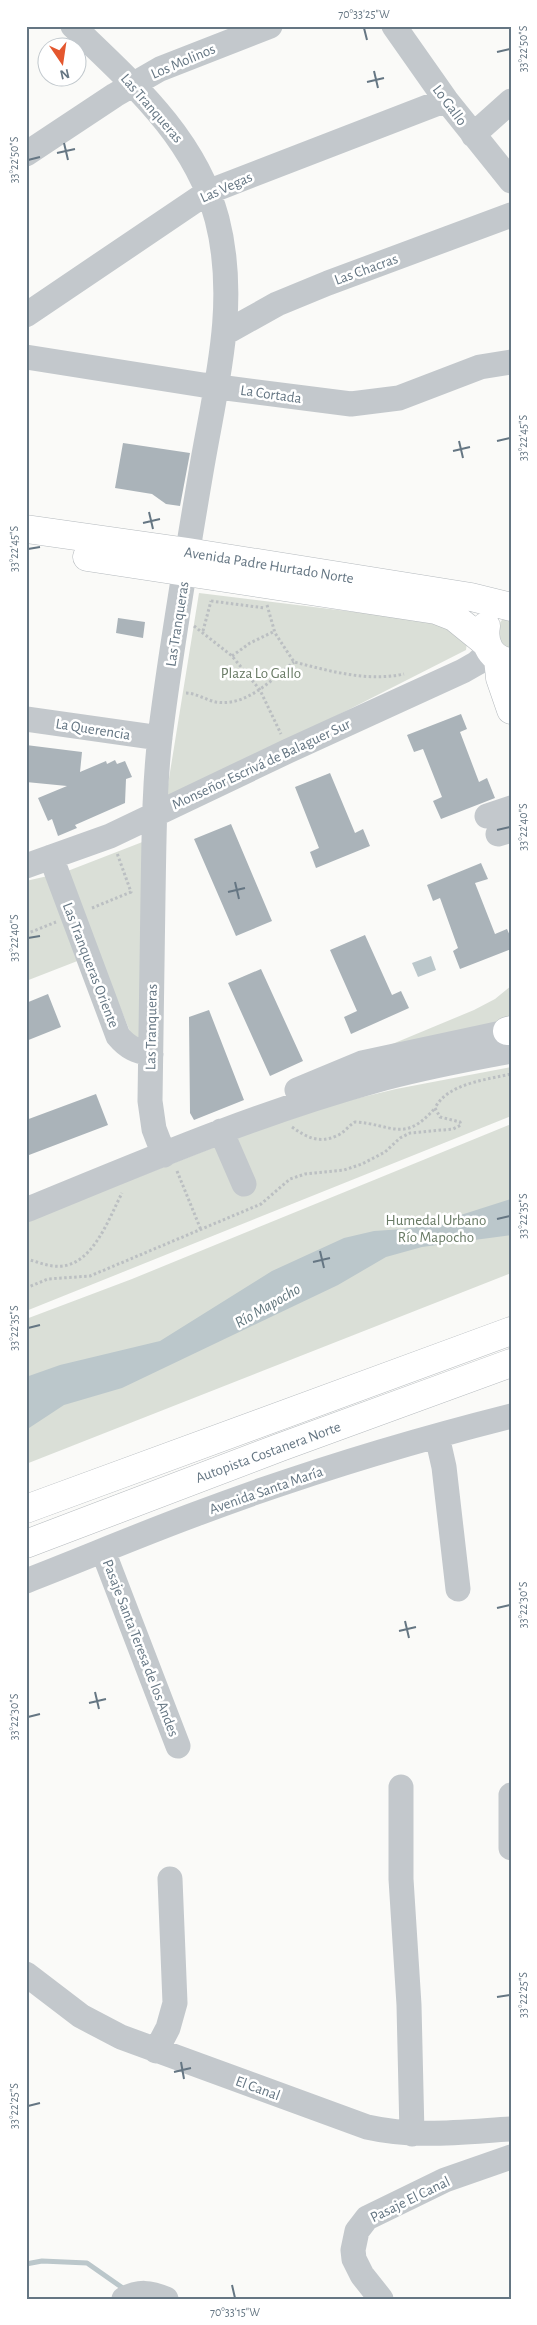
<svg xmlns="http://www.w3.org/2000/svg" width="537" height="2325" font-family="'Alegreya Sans',sans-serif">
  <rect width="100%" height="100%" fill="#fafaf8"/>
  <path fill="#dadfd7" d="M199 593 437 622 467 643 466 650 165 803Z
    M511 617V651L502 648 496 627 503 619Z
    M145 841 142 1036 138 1039H133L98 953 26 981V881L65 872Z
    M511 986V1026L349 1062 474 1010 495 999Z
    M511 1067V1116L26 1311V1221L309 1110 396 1089Z
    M511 1124V1273L26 1464V1319L132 1279Z"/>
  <path fill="#bbc7cb" d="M431 956 436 970 418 977 412 963Z
    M511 1199V1235L422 1247 386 1257 338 1285 122 1388 64 1405 26 1430V1377L60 1365 160 1341 272 1271 344 1238 374 1231 403 1229 445 1220Z"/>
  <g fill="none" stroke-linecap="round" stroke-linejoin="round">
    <path stroke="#bbc7cb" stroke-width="5" d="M26 2264 42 2261 87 2263 127 2291"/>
  </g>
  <path fill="#aab3b9" d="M123 443 190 453 180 506 166 504 152 494 115 488Z
    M118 618 145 622 143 638 116 633Z
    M461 714 467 729 460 732 479 782 487 778 495 798 441 819 433 801 442 797 423 749 414 752 407 735Z
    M26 745 82 752 80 772 106 761 107 764 115 760 117 764 125 761 132 777 126 779 125 803 75 825 77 828 58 836 52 819 48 821 38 798 67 786 26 782Z
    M330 773 355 833 363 829 370 846 316 868 310 852 319 848 295 787Z
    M231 824 272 921 236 936 194 839Z
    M481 863 488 879 475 883 495 934 507 929 511 938V949L460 969 453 951 458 948 440 898 433 901 427 885Z
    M365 935 392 995 401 991 409 1008 351 1034 344 1017 357 1011 330 950Z
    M261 969 303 1061 270 1076 228 983Z
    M48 994 61 1027 26 1041V1003Z
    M209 1010 244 1100 194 1120 190 1113 189 1017Z
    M96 1094 108 1125 29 1155 26 1147V1120Z"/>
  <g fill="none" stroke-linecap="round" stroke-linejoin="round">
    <g stroke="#b5babe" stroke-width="29">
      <path id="major" d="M26 529 188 552 471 597 511 607
        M87 557 436 610 454 617 486 643
        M486 626C483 644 491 660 511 662
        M498 658 500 678 511 710
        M507 1031 511 1030"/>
    </g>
    <g stroke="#b4b9bd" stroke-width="29">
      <path id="highway" d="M26 1509 511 1331
        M26 1544 281 1447 511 1363"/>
    </g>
    <path stroke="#bbbfc2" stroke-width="3" stroke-dasharray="2.5 2.5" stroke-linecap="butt" d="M211 601 265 608
      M267 605 275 633 294 662C330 671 367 682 404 674
      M194 626 232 656 260 690 281 734
      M203 631 211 601
      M232 656 250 643 275 631
      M186 693C196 693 206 700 216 702 247 707 272 679 294 662
      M92 908 131 892 117 853
      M26 934 56 922
      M292 1127C306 1137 319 1144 336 1136 343 1134 348 1126 355 1122 392 1124 404 1144 435 1108
      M177 1171 201 1230
      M26 1259C35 1261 44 1265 53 1266 91 1271 108 1220 122 1193
      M26 1288 48 1279 90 1276 261 1204 290 1179 305 1174 344 1170 362 1164 385 1152 400 1138 410 1133 453 1129 461 1125 460 1122 440 1117 435 1108C448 1083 486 1080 511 1074"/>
    <path stroke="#c3c8cc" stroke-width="25" d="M73 26C132 83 195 137 217 219 239 304 215 388 201 472 186 560 171 648 160 737 154 789 154 843 153 896 152 964 151 1032 150 1101L154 1129 164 1155
      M394 26 446 100 511 181
      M473 135 511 101
      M26 154 115 95 160 69 270 26
      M26 315 208 192 446 100
      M225 333 277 304 328 283 511 215
      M26 357 203 385 351 404 399 398 480 367 511 362
      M26 719 160 738
      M487 816 511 808
      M498 834 511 830
      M51 857 118 1036C128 1048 136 1051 151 1054
      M26 866 110 836 288 751 463 671 477 663 490 651
      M297 1090 362 1063 511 1031
      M221 1131 244 1184
      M26 1210C141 1163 255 1114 374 1081 419 1068 465 1060 511 1051
      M437 1436 444 1467 458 1589
      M103 1551 178 1746
      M26 1581C83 1559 139 1535 196 1514 299 1475 404 1443 511 1416
      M401 1787V1879L409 2005 412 2134
      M511 1795V1848
      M26 1974 81 2016 121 2037 367 2127C415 2138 462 2132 511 2129
      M156 2051 168 2028 175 2003 170 1879
      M124 2299C139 2291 150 2292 166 2299
      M381 2299 362 2275 354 2259 353 2250 357 2231 367 2218 445 2180 511 2157"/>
    <use href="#major" stroke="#fff" stroke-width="28"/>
    <use href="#highway" stroke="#fff" stroke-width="28"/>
  </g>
  <path fill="none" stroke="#657683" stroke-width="2" d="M364 28 367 40M497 52 510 49M374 71 378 88M367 82 384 78M64 143 68 160M57 153 75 149M28 160 40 157M459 441 463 458M497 441 510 438M453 451 470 447M149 512 153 529M143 523 160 519M28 549 40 547M497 830 510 827M235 882 239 899M228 892 245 888M28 938 40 936M497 1219 510 1216M320 1251 324 1268M313 1262 330 1258M28 1328 40 1325M497 1608 510 1605M405 1621 409 1638M399 1631 416 1627M95 1692 99 1709M89 1703 106 1699M28 1717 40 1714M497 1997 510 1995M181 2062 184 2079M174 2072 191 2068M28 2106 40 2103M232 2285 235 2298"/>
  <g text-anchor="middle" stroke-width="5" stroke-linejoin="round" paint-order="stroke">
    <g font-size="15" fill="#657683" stroke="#fff">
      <text transform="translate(183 61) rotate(-23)" y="5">Los Molinos</text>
      <text transform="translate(450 105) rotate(53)" y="5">Lo Gallo</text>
      <text transform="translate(152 108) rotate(49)" y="5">Las Tranqueras</text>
      <text transform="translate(226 187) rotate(-24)" y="5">Las Vegas</text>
      <text transform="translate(366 269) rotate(-20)" y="5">Las Chacras</text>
      <text transform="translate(271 394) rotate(8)" y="5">La Cortada</text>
      <text transform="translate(269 565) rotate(9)" y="5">Avenida Padre Hurtado Norte</text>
      <text transform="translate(177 624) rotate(-81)" y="5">Las Tranqueras</text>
      <text transform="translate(93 729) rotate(9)" y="5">La Querencia</text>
      <text transform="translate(261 764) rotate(-25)" y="5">Monseñor Escrivá de Balaguer Sur</text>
      <text transform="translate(91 965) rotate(69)" y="5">Las Tranqueras Oriente</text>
      <text transform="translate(151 1027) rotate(-89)" y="5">Las Tranqueras</text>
      <text transform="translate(268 1452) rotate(-20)" y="5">Autopista Costanera Norte</text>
      <text transform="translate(266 1490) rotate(-19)" y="5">Avenida Santa María</text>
      <text transform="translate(141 1648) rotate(69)" y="5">Pasaje Santa Teresa de los Andes</text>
      <text transform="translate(258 2088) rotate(20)" y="5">El Canal</text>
      <text transform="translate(410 2199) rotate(-26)" y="5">Pasaje El Canal</text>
    </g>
    <g font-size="15" fill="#687a64" stroke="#fff">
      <text x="261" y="678">Plaza Lo Gallo</text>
      <text x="436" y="1225">Humedal Urbano<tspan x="436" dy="17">Río Mapocho</tspan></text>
    </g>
    <g font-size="16" font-style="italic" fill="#60757c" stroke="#fff">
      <text transform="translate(267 1305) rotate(-30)" y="6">Río Mapocho</text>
    </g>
  </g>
  <rect width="537" height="2325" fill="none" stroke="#ffffff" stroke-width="55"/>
  <g transform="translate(62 62) rotate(167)"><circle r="24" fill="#ffffff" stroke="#c1c8cd"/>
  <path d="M0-4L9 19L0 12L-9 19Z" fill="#e4572e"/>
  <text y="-8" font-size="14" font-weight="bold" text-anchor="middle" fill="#657683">N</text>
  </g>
  <rect x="28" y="28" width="482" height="2270" fill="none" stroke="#657683" stroke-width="2"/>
  <g font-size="12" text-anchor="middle" fill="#657683">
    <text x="364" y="18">70°33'25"W</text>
    <text transform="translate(523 49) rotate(-90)" y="4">33°22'50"S</text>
    <text transform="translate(14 160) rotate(-90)" y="4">33°22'50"S</text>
    <text transform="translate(523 438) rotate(-90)" y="4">33°22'45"S</text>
    <text transform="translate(14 549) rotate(-90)" y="4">33°22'45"S</text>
    <text transform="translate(523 827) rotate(-90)" y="4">33°22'40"S</text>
    <text transform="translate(14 938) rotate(-90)" y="4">33°22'40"S</text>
    <text transform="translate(523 1216) rotate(-90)" y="4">33°22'35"S</text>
    <text transform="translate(14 1328) rotate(-90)" y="4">33°22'35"S</text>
    <text transform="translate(523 1605) rotate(-90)" y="4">33°22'30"S</text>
    <text transform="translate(14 1717) rotate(-90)" y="4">33°22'30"S</text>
    <text transform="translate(523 1995) rotate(-90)" y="4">33°22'25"S</text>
    <text transform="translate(14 2106) rotate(-90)" y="4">33°22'25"S</text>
    <text x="235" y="2316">70°33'15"W</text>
  </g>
</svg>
